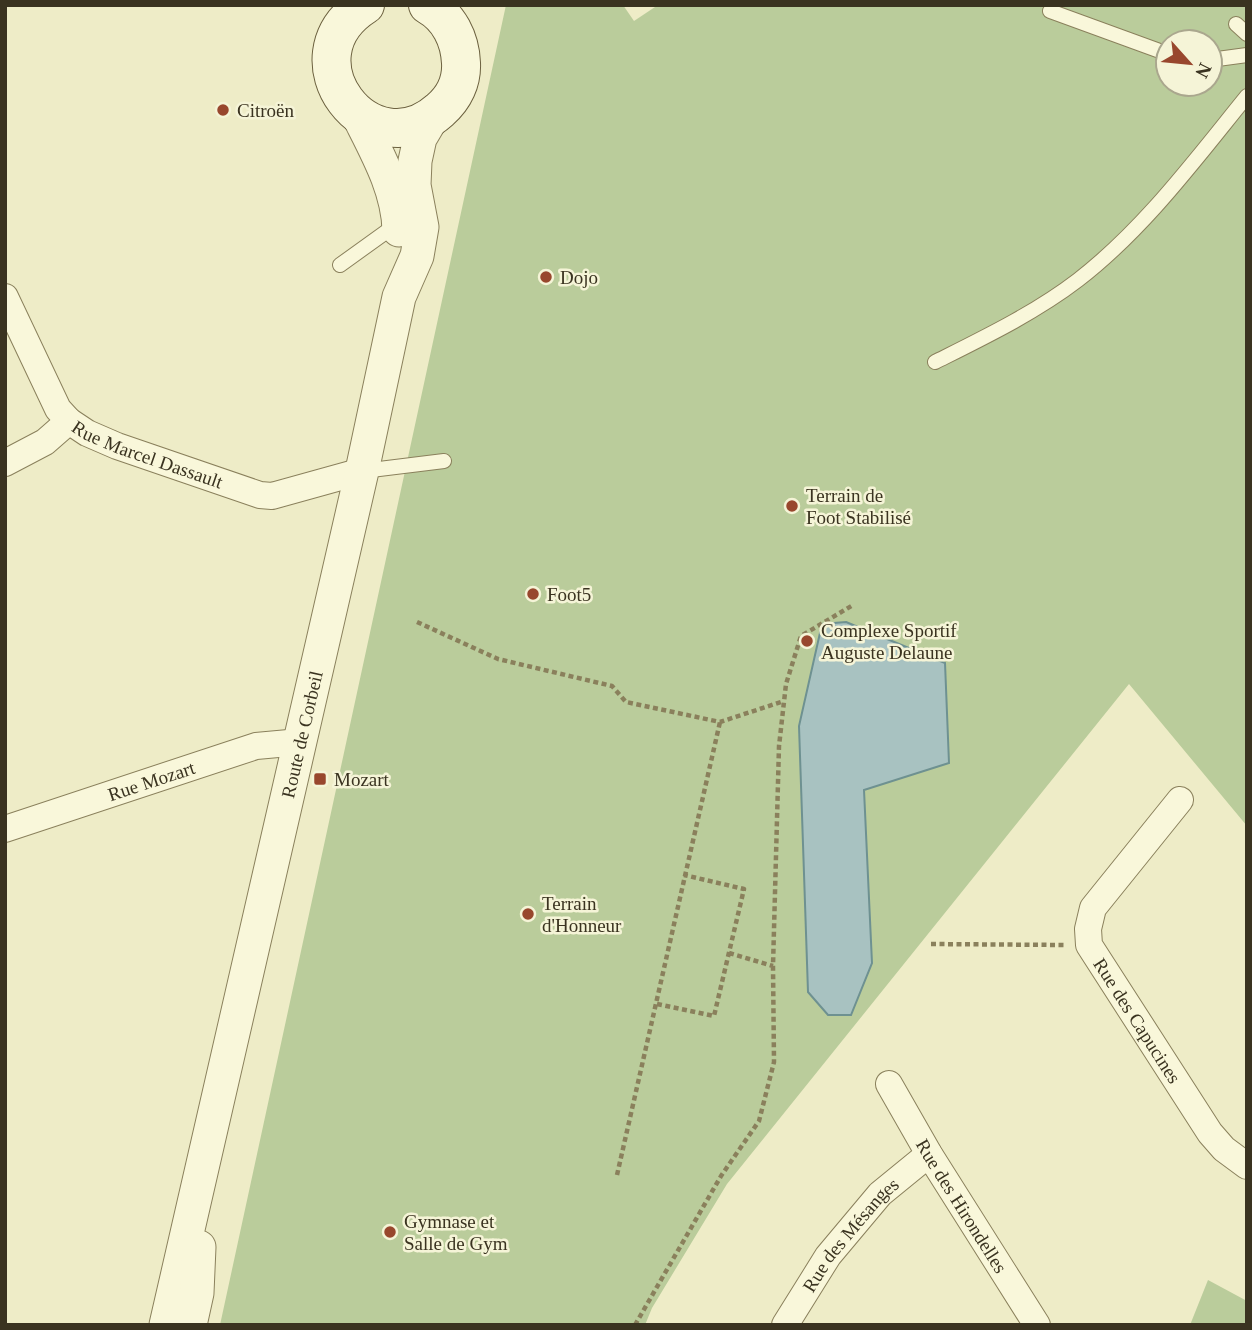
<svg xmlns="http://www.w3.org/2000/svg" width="1252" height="1330" font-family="Georgia,serif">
  <rect width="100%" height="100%" fill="#eeecc7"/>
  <path fill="#bacc9b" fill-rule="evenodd" d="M506 5H623L634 21 658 5H1247V826L1129 684 727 1184 652 1308 645 1325H220ZM1168 42H1210V84H1168Z
    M1208 1280 1247 1301V1325H1190Z"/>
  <path fill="#a8c2c1" stroke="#6e9191" stroke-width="2" d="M846 622 945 663 949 763 864 790 872 963 851 1015H828L808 992 799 726 822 624Z"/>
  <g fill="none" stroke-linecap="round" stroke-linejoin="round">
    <g stroke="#8a805c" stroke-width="16">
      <path id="service" d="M1050 11 1168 54
        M1236 24 1247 34
        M1210 60 1247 55
        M340 265 397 224
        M935 362C983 338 1035 313 1078 280 1144 229 1195 160 1247 96
        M363 471 444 461"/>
    </g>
    <g stroke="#8a805c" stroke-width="28">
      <g id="minor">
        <path id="s1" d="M5 297 58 409 69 421 87 433 117 446 260 495 272 496 362 471"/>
        <path d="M5 463 45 442 69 421"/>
        <path id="s2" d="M1180 800 1093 908 1088 929 1089 945 1210 1133 1224 1149 1247 1166"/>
        <path id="s3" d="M5 829 256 746 300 742"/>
        <path id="s4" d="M889 1084 929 1154 1037 1325"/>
        <path id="s5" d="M785 1325 828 1256 880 1194 929 1154"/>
      </g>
    </g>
    <g stroke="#8a805c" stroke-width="35">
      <g id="tertiary">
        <path d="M358 115C376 151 398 189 399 230"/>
        <path id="s6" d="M166 1325 362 471 399 297 417 256 422 227 414 185 415 161 420 138 433 116"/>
        <path d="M190 1325 197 1293 199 1247"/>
      </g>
    </g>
    <g stroke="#6c613f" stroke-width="40">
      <path id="secondary" d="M365 5C282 58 371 172 440 110 454 98 462 81 461 63 460 39 449 17 428 5"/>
    </g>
    <path stroke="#8a805c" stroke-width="4.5" stroke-dasharray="5 3.5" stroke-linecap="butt" d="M417 622 498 659 612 686 626 702 720 722 784 701
      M931 944 1064 945
      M729 953 773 966
      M657 1004 714 1016 744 889 684 875
      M617 1175 720 722
      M635 1325 721 1176 759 1121 774 1062 773 966 779 746 786 684 801 636 853 605"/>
    <use href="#service" stroke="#f9f7da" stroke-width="14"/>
    <use href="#minor" stroke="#f9f7da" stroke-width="26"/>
    <use href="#tertiary" stroke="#f9f7da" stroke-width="33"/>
    <use href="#secondary" stroke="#f9f7da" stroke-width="38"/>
  </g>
  <g fill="#98472d" stroke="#f5f4d7" stroke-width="2.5">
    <circle cx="223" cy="110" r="7"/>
    <circle cx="546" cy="277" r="7"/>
    <circle cx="792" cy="506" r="7"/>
    <circle cx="533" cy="594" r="7"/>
    <circle cx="807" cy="641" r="7"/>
    <rect x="313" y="772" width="14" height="14" rx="3.5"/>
    <circle cx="528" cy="914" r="7"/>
    <circle cx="390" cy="1232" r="7"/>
  </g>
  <g text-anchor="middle" stroke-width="5" stroke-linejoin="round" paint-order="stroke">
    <g font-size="19" fill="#3a3320" stroke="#f5f4d7" text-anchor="start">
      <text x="237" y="117">Citroën</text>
      <text x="560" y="284">Dojo</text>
      <text x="806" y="502">Terrain de<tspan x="806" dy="22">Foot Stabilisé</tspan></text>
      <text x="547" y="601">Foot5</text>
      <text x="821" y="637">Complexe Sportif<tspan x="821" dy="22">Auguste Delaune</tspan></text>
      <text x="334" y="786">Mozart</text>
      <text x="542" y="910">Terrain<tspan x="542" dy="22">d'Honneur</tspan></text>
      <text x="404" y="1228">Gymnase et<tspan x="404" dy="22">Salle de Gym</tspan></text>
    </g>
    <g font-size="19" fill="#3a3320" stroke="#f5f4d7">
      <text dy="7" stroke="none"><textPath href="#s1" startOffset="226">Rue Marcel Dassault</textPath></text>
      <text dy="7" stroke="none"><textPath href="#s6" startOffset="606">Route de Corbeil</textPath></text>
      <text dy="7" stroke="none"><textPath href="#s3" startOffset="154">Rue Mozart</textPath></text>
      <text dy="7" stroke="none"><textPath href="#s2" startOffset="266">Rue des Capucines</textPath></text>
      <text dy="7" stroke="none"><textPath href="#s4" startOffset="142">Rue des Hirondelles</textPath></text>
      <text dy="7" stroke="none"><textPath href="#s5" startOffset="112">Rue des Mésanges</textPath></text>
    </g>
  </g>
  <rect width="1252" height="1330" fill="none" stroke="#3a3320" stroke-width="14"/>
  <g transform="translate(1189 63) rotate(117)"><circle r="33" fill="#f5f4d7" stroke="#aaa78e" stroke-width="2"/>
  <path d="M0-5L12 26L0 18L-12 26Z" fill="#98472d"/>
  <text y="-10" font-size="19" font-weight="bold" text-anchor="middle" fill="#3a3320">N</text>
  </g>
</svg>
